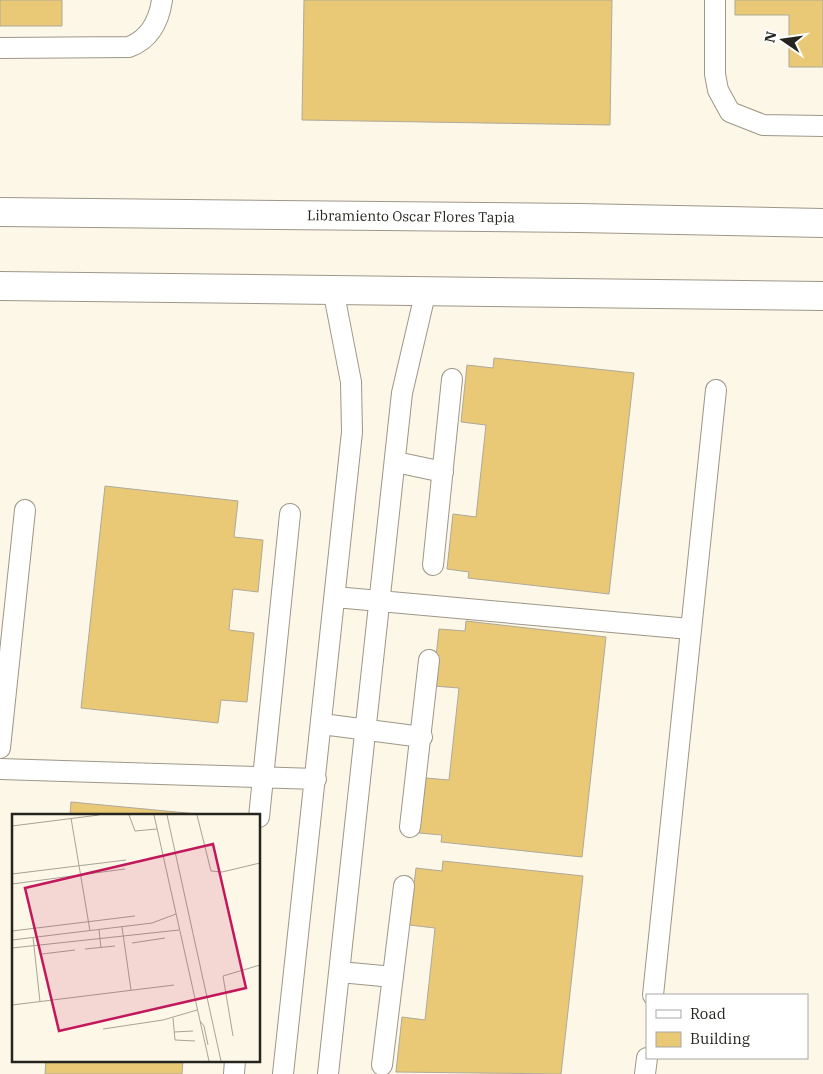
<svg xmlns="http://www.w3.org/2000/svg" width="823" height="1074" font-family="'IBM Plex Serif',serif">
  <rect width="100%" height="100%" fill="#fdf7e7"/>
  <path fill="#e9c976" stroke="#afa99a" d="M0 0H62V26H0Z
    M304 0H612L610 125 302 120Z
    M735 0H823V67H789V15H735Z
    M494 358 634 373 609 594 468 578 469 572 447 569 453 514 476 517 486 425 461 422 467 365 493 368Z
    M105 486 238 501 234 537 263 540 258 592 233 589 229 630 254 633 247 702 221 700 218 723 81 708Z
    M466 621 606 637 582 857 441 842 442 835 419 833 426 778 449 780 459 688 433 686 439 629 465 631Z
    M71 802 208 815H70Z
    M443 861 583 876 561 1074 396 1072 402 1017 425 1020 435 928 409 925 416 868 442 871Z
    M46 1060H183L182 1074H45Z"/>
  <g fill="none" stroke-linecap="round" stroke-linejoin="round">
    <g stroke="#9d9788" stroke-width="22">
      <path id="minor" d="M715 0V74L718 90 730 112 763 125 823 126
        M0 48 129 47C150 39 159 21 162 0
        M396 462 443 472
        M433 565 452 379
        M335 597 690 629
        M322 724 422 737
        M0 748 25 510
        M0 769 316 779
        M259 817 290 514
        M410 827 429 660
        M340 972 393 977
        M653 995 716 390
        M382 1065 404 886
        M234 1074 235 1060
        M283 1074 352 432 351 382 333 289
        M328 1074 402 393 426 290
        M645 1074 647 1058"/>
    </g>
    <g stroke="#9d9788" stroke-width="30">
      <g id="highway">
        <path id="s1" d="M0 212 579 218 823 223"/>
        <path d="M0 286 823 296"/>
      </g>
    </g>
    <use href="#minor" stroke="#fff" stroke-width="20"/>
    <use href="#highway" stroke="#fff" stroke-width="28"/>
  </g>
  <g text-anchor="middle" stroke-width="5" stroke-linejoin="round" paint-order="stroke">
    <g font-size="14" fill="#26241e" stroke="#fff">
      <text dy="5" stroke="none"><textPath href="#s1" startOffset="411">Libramiento Oscar Flores Tapia</textPath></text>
    </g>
  </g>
  <g transform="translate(12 814)">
    <rect width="248" height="248" fill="#fdf7e7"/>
    <path fill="none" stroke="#a7a397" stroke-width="1" d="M117 1 123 17 145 15M142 1 197 247M155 1 209 247M185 1 199 57 210 58 248 49M59 4 78 117M0 12 87 1M0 60 114 46M0 70 113 55M110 113 119 176M87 116 89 134M0 117 123 102M21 123 28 188M0 126 140 109 164 100M120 129 153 124M0 134 167 116M73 135 103 132M30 140 63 136M0 191 162 171M161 204 163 226 183 227M188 207 192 212 196 231M91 215 151 206 185 196M162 218 181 217M221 222 211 162 248 151"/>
    <path fill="#c2185b" fill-opacity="0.15" stroke="#c2185b" stroke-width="2.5" d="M201 30 234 174 47 217 13 74Z"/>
    <rect width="248" height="248" fill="none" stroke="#26241e" stroke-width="2.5"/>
  </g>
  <rect x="646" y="994" width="162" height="65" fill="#ffffff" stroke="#a8a7a5"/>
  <rect x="656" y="1010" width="25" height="8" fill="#ffffff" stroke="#a8a7a5"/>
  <text x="690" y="1019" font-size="15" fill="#26241e">Road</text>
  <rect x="656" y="1032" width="25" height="15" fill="#e9c976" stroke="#a8a7a5"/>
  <text x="690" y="1044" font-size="15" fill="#26241e">Building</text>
  <g transform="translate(783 40) rotate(283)" stroke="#ffffff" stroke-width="4" paint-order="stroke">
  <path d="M0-4L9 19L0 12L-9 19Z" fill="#26241e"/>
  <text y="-8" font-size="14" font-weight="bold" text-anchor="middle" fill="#26241e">N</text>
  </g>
</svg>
